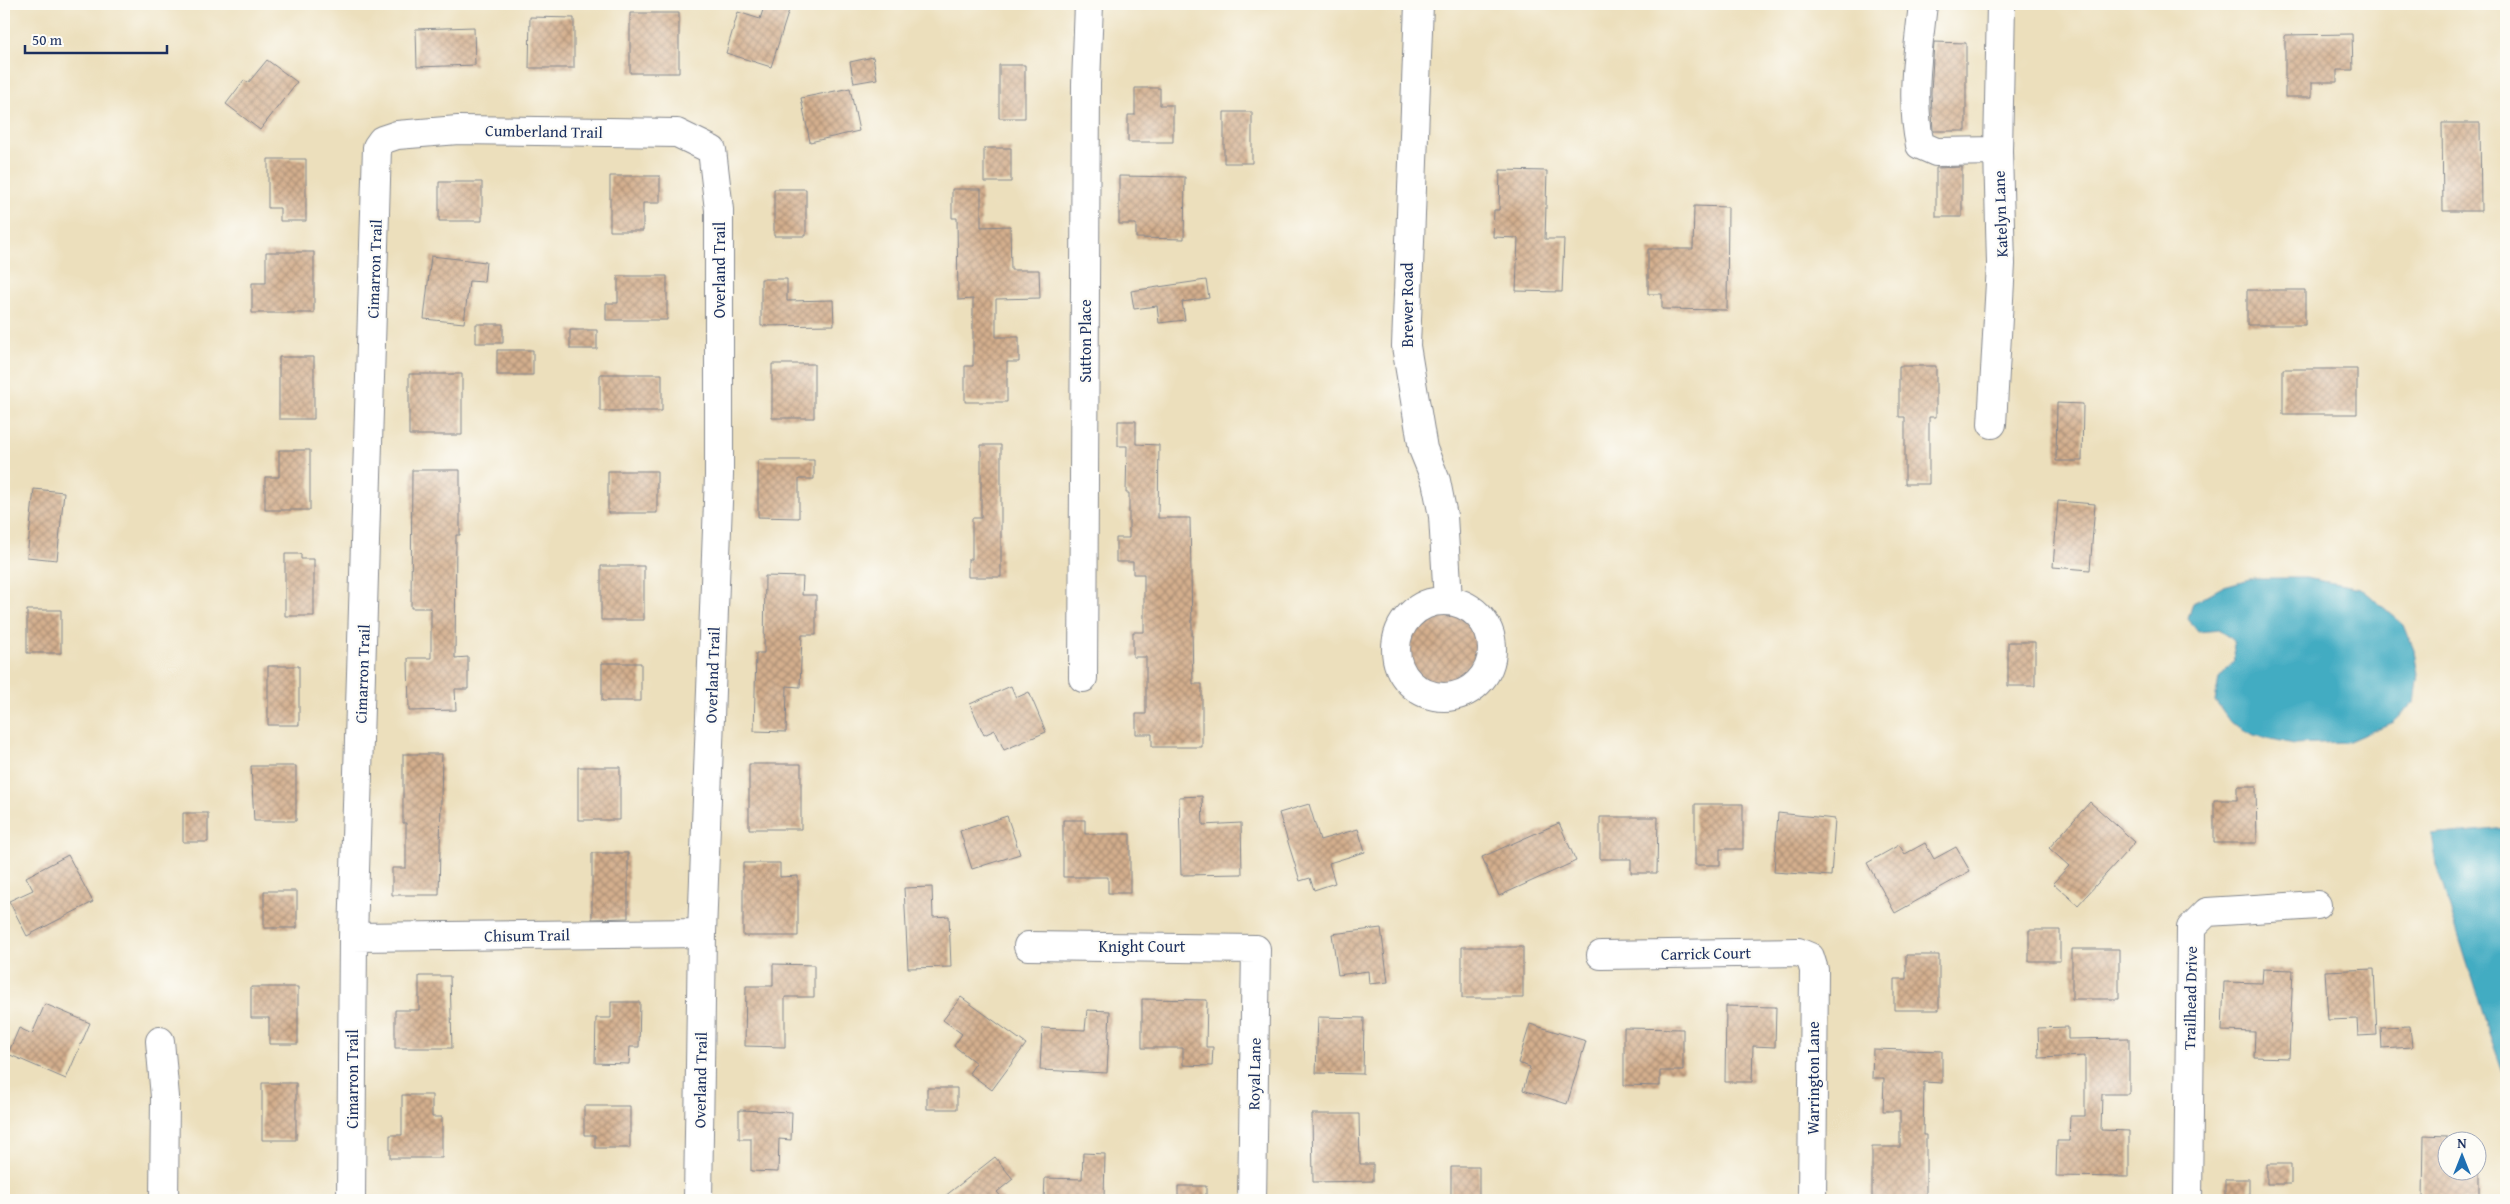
<svg xmlns="http://www.w3.org/2000/svg" width="2510" height="1204" font-family="'Gentium Book Plus',serif">
  <defs>
    <pattern id="building-cross-hatch" width="8" height="8" patternUnits="userSpaceOnUse" patternTransform="scale(1.25)"><rect width="8" height="8" fill="#d4af8d"/><path d="M0 0l8 8M0 8l8-8" fill="none" stroke="#ab8f76"/></pattern>
  </defs>
  <rect width="100%" height="100%" fill="#fdfcf7"/>
  <filter id="ink" filterUnits="userSpaceOnUse"><feTurbulence type="fractalNoise" baseFrequency=".02" numOctaves="2"/><feDisplacementMap in="SourceGraphic" scale="10" xChannelSelector="R" yChannelSelector="G"/><feConvolveMatrix kernelMatrix="1 2 1 2 8 2 1 2 1" color-interpolation-filters="sRGB"/></filter>
  <filter id="wash" filterUnits="userSpaceOnUse"><feTurbulence type="fractalNoise" baseFrequency=".0096" numOctaves="4" result="noise"/><feDisplacementMap in="SourceGraphic" scale="20" xChannelSelector="R" yChannelSelector="G"/><feGaussianBlur stdDeviation="1.12" result="paint"/><feColorMatrix in="noise" values="0 0 0 0 0 0 0 0 0 0 0 0 0 0 0 0 0 1.4 0 .05"/><feComposite in="paint" operator="in"/></filter>
  <g filter="url(#wash)">
    <rect width="100%" height="100%" fill="#ecdfbc"/>
    <path fill="#42acc2" stroke="#2e6e90" d="M2253 578H2306L2361 588 2404 625 2414 650 2418 674 2414 702 2393 722 2347 742 2294 744 2254 735 2230 722 2215 701 2219 678 2235 660 2233 641 2220 630 2198 632 2188 619 2193 603 2224 586Z
      M2506 828V1080L2489 1033 2436 864 2431 835Z"/>
    <g id="blocks">
      <path fill="url(#building-cross-hatch)" d="M765 4 789 10 771 67 726 53 738 12 760 19Z
        M630 13H679V73H630Z
        M530 17 574 18V68H529Z
        M474 27 475 65 417 67 416 29Z
        M2352 34 2353 70H2337V82H2312V97H2285V35Z
        M1934 42 1966 43V131H1933L1931 93Z
        M873 57 877 79 854 83 850 62Z
        M267 60 297 82 260 130 226 104 244 80 248 83Z
        M999 65H1025V118H999Z
        M850 88 859 131 810 142 801 98Z
        M1135 88H1160V105H1173V142H1128V115H1135Z
        M1224 112H1252V163H1224Z
        M2442 123H2480L2481 211H2443Z
        M984 148H1011V182H984Z
        M268 159H306V221H280V208H268Z
        M1962 167V217H1936V168Z
        M1500 170 1547 171 1545 239H1564L1562 292 1516 291 1518 238 1493 237 1494 210H1499Z
        M610 176H660V203H643V231H610Z
        M1119 176 1185 177 1184 239 1136 238V224H1119Z
        M439 182H482V221H439Z
        M774 189H806V236H774Z
        M952 189H981V227L1010 226 1011 270H1039L1040 298 996 299V337H1019V362H1007V402H965V366H973V299L958 300 957 218H952Z
        M1694 206 1728 207 1727 310 1662 309V294H1648V249H1693Z
        M266 252H314V313H252V283H266Z
        M431 256 486 262 484 282 469 281 464 323 424 319Z
        M618 276H667V320H606V303H618Z
        M761 279H787V301L833 300 834 325 761 326Z
        M1206 280 1209 298 1182 302 1185 320 1159 323 1157 306 1134 309 1131 291Z
        M2247 290H2305V325H2247Z
        M476 324H503V343H476Z
        M570 330H597V349H570Z
        M497 350H533V375H497Z
        M279 357H314V419H279Z
        M772 364H814V418H772Z
        M1899 366H1936V417H1929V484H1905V417H1899Z
        M2283 369H2357V414H2283Z
        M409 374H462V435H409Z
        M600 374H662V411H600Z
        M2057 403 2083 404 2082 461H2056Z
        M1118 421H1136V444L1159 445 1158 518H1190L1193 684H1202V747H1152V734H1136V714H1146V657H1133V632H1144V574H1133V562H1116V538H1129V493H1126L1127 446H1118Z
        M981 445H1001V577H968V559H972V518H981Z
        M279 450H310V510H265V477H279Z
        M758 460H814V479H799V518L758 517Z
        M412 470H460V535H456L455 658 468 657V689H455L456 710 409 711 408 658H431V608H411Z
        M608 471H657V513H608Z
        M34 489 64 492 57 560 27 557Z
        M2058 501 2095 504 2090 570 2053 567Z
        M285 554H301V559H314V616H285Z
        M601 566H644V620H601Z
        M765 576 803 577 802 595H816V635H802L800 687 787 686 786 732 754 731 756 653H764Z
        M27 610H61V653H27Z
        M1438 612 1448 617 1458 613 1467 617 1476 625 1483 636 1485 648 1483 660 1478 672 1470 681 1459 687 1446 689 1434 687 1414 673 1408 660 1407 647 1413 619Z
        M2008 642H2035V686H2008Z
        M602 663H641V701H602Z
        M268 666H299V725H268Z
        M1011 686 1016 698 1029 692 1046 732 1004 750 995 730 984 735 970 704Z
        M403 754H442L439 895H392V868H406V823H403Z
        M749 764H801V829H749Z
        M251 766H296V821H254Z
        M578 767H620V820H578Z
        M2237 786H2256L2257 843H2214V800H2237Z
        M1202 796 1203 825 1241 823 1242 874 1181 875 1179 797Z
        M2090 802 2135 842 2078 905 2053 883 2069 866 2049 848Z
        M1309 804 1320 840 1358 829 1365 852 1329 863 1335 883 1314 890 1310 878 1300 881 1279 813Z
        M1695 804H1743V849H1720V865H1695Z
        M183 813H208V842H183Z
        M1778 813 1835 819 1831 876 1774 872Z
        M1007 816 1020 854 972 869 960 831Z
        M1600 817H1658L1657 873H1631V859H1600Z
        M1063 820H1085V834H1130V893H1108V877H1063Z
        M1559 823 1576 861 1499 896 1482 857Z
        M1925 843 1934 859 1956 847 1970 871 1895 913 1867 863 1899 845 1905 854Z
        M592 853H628V918L592 919Z
        M68 855 93 902 27 936 9 901 33 890 26 877Z
        M743 863H780V877L798 876V936H743Z
        M932 887 933 917 949 916 951 967 908 968 904 888Z
        M264 891H297V928H264Z
        M1381 928 1388 982 1369 984 1368 971 1338 975 1332 934Z
        M2029 930H2060V961H2029Z
        M1462 947H1523V998H1462Z
        M2072 949H2119V999H2072Z
        M1906 955H1939V1010H1894V979H1906Z
        M773 964 814 965V997H785V1047L745 1046 746 986H773Z
        M2263 969 2293 970 2289 1058 2254 1057 2255 1032 2222 1031 2224 982 2262 983Z
        M2374 969 2377 1035 2358 1036 2357 1019 2328 1020 2325 971Z
        M419 976H450L452 1048H395V1010H419Z
        M251 987H298V1044H269V1018H251Z
        M961 997 1026 1044 992 1090 969 1073 976 1063 954 1046 962 1034 943 1020Z
        M1142 999 1207 1000 1206 1047H1213L1212 1066 1183 1065V1048H1142Z
        M611 1002H640L639 1047H630L629 1064 595 1063 596 1018H611Z
        M45 1004 90 1023 66 1079 8 1054 19 1028 32 1034Z
        M1726 1006 1776 1007 1775 1047 1753 1046 1752 1082H1725Z
        M1087 1010 1110 1011 1107 1073 1040 1070 1042 1028 1085 1030Z
        M1318 1017 1364 1018 1363 1074 1316 1073Z
        M1530 1024 1586 1041 1567 1104 1523 1090 1530 1067 1518 1063Z
        M2410 1026 2412 1047 2382 1049 2381 1027Z
        M2068 1027V1039L2129 1038V1094H2102L2101 1130 2129 1131V1177L2056 1176 2057 1141H2069L2070 1116H2085V1056L2039 1058 2038 1028Z
        M1624 1028 1683 1029V1071H1660V1086L1624 1085Z
        M1873 1049 1942 1051V1083L1924 1082 1923 1135H1926V1200H1872V1147H1900V1111H1883L1884 1078H1872Z
        M262 1083H296V1140H262Z
        M927 1088H957V1109H927Z
        M402 1095H432V1117H442V1158H390V1135H402Z
        M584 1106H630V1148H595V1135H584Z
        M739 1110 792 1112 791 1140 779 1139 778 1172 751 1171V1139H739Z
        M1312 1114H1359L1360 1164H1373V1181L1313 1182Z
        M2424 1135 2447 1136 2448 1172H2479V1200H2423Z
        M1083 1153 1105 1154 1104 1200H1044L1045 1178 1082 1179Z
        M995 1157 1013 1179 997 1192 1004 1200H940Z
        M2267 1164H2291V1184H2267Z
        M1451 1167H1479V1200H1451Z
        M2225 1179H2249V1200H2225Z
        M1178 1186H1206V1200H1178Z"/>
    </g>
  </g>
  <g filter="url(#ink)">
    <use href="#blocks" fill-opacity="0" stroke="#84878d" stroke-width="1"/>
    <g fill="none" stroke-linecap="round" stroke-linejoin="round">
      <g stroke="#84878d" stroke-width="30">
        <path id="minor" d="M1419 4 1406 346 1423 449 1436 481 1443 516 1448 601
          M1923 4C1918 51 1910 99 1920 145L1936 152 1998 151
          M1992 424 2001 264 1998 151 2001 4
          M1396 649a48 48 0 1 1 96 0a48 48 0 1 1-96 0Z
          M1083 678 1086 84 1089 4
          M353 937 702 933
          M1028 946 1256 949 1252 1200
          M1601 955 1798 952 1810 957 1814 970 1812 1200
          M160 1041 165 1097 164 1200
          M351 1200 353 937 377 147 382 140 397 135 458 130 677 133 712 150 719 210V475L702 933 698 1200
          M2188 1200 2191 928 2207 912 2317 905"/>
      </g>
      <use href="#minor" stroke="#fff" stroke-width="28"/>
    </g>
  </g>
  <g text-anchor="middle" stroke-width="4.5" stroke-linejoin="round" paint-order="stroke">
    <g font-size="16" fill="#1b2f5e" stroke="#fdfcf7">
      <text transform="translate(544 131) rotate(1)" y="6">Cumberland Trail</text>
      <text transform="translate(2000 214) rotate(-92)" y="6">Katelyn Lane</text>
      <text transform="translate(374 269) rotate(-88)" y="6">Cimarron Trail</text>
      <text transform="translate(719 270) rotate(-90)" y="6">Overland Trail</text>
      <text transform="translate(1407 305) rotate(-90)" y="6">Brewer Road</text>
      <text transform="translate(1085 341) rotate(-90)" y="6">Sutton Place</text>
      <text transform="translate(362 674) rotate(-88)" y="6">Cimarron Trail</text>
      <text transform="translate(712 675) rotate(-88)" y="6">Overland Trail</text>
      <text transform="translate(527 935) rotate(-1)" y="6">Chisum Trail</text>
      <text x="1142" y="952">Knight Court</text>
      <text transform="translate(1706 953) rotate(-1)" y="6">Carrick Court</text>
      <text transform="translate(2190 998) rotate(-89)" y="6">Trailhead Drive</text>
      <text transform="translate(1254 1074) rotate(-89)" y="6">Royal Lane</text>
      <text transform="translate(1813 1078) rotate(-90)" y="6">Warrington Lane</text>
      <text transform="translate(352 1079) rotate(-90)" y="6">Cimarron Trail</text>
      <text transform="translate(700 1080) rotate(-89)" y="6">Overland Trail</text>
    </g>
  </g>
  <rect width="2510" height="1204" fill="none" stroke="#fdfcf7" stroke-width="20"/>
  <g transform="translate(2462 1156)"><circle r="24" fill="#fdfcf7" stroke="#a3aaba"/>
  <path d="M0-4L9 19L0 12L-9 19Z" fill="#1f6fb2"/>
  <text y="-8" font-size="14" font-weight="bold" text-anchor="middle" fill="#1b2f5e">N</text>
  </g>
  <path d="M25 45v8h142v-8" fill="none" stroke="#1b2f5e" stroke-width="2.5"/>
  <text x="32" y="45" font-size="15" fill="#1b2f5e" stroke="#fdfcf7" stroke-width="4" paint-order="stroke">50 m</text>
</svg>
